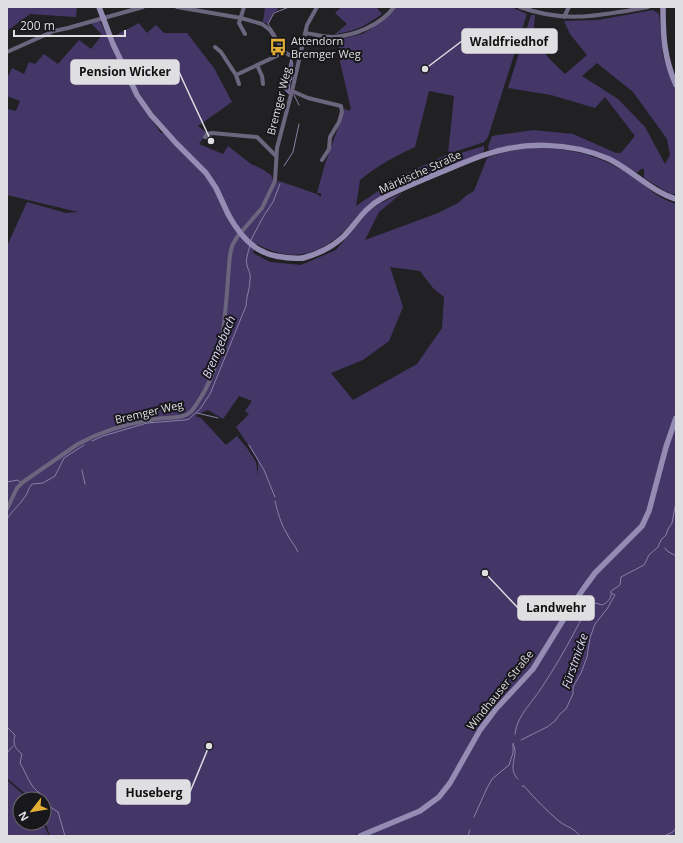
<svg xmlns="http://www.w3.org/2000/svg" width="683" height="843" font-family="'Open Sans',sans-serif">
  <rect width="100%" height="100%" fill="#212124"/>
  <path fill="#443768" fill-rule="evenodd" d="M7 7H77L76 17 30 14 7 31Z
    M265 7H276L278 10 274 12 268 24 263 22Z
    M341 7H376L382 14C365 26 356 31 335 34L347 24 335 13Z
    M397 7H511L527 14 488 137 484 142 448 154 451 156 484 146V150L482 154C458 164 433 175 409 185 398 190 386 194 375 200 364 207 356 218 347 228 321 256 291 263 257 244L253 253 270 262 301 265 336 250 369 211 379 204 402 193 379 212 365 240 438 213 458 203 467 195 474 191 487 158C534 139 591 148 632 176 649 188 655 197 676 204V836H360L361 835 359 833 354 836H50L44 819V799H31L7 778V246L27 202 66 213 78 212 7 195V109L16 111 20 101 7 96V78L12 68 24 74 29 62 35 64 44 54 58 64 79 40 91 49 102 35 91 23 100 21 134 95 161 133 170 134C146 105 123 73 114 36L139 23 147 33 156 25 164 33H187L214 68 232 102 198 126 207 133 199 144 223 154 228 146 251 164 262 169 271 175 275 184 279 181 317 194 321 197V193H317L325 164 345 108 348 111 351 109 338 53 340 42 345 38 362 34 371 29ZM429 91 454 96 448 154 399 177 356 206 360 180C377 166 395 156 415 147ZM390 267 420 271 433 288 444 297 442 328 417 364 353 400 331 373 363 360 389 341 403 307ZM239 396 252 401 245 411 249 414 236 427 247 443 258 461V477L256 462 247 448 237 436 226 445 201 418 195 416 198 414 208 410 223 419Z
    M653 10 659 14 663 56 676 91V194H670L644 178V169H641L637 173C585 142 548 136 489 150L488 147 492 136 533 130 573 134 616 153H621L635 136 605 97 595 108 551 95 508 88 531 15H535C535 19 534 24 534 28 533 46 553 62 565 74L587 55 570 34 564 21 598 20ZM597 63 633 92 667 139 670 155 665 164 645 127 618 99 582 76Z
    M7 780 28 799H20V823H43L49 836H7Z"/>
  <path fill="#64578d" stroke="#8980a6" d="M291 59C295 66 290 72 292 79L290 81 289 94 285 90 284 87Z"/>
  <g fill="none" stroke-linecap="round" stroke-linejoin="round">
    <path stroke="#8980a6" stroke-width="1" d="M275 34 268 24 274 13 289 7
      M294 95 299 105
      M284 166 293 152 299 124
      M251 240 263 217 273 202 280 184
      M197 413 218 418
      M92 441 103 436 147 423 185 420 189 419 200 409 210 394 246 306C246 297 250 289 250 280 251 272 248 271 247 265 245 259 249 251 250 245
      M249 445 264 470 275 497
      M82 470 85 484
      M7 482 18 480 20 482
      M275 501C277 510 281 524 286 532 289 539 295 545 298 552
      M7 519C13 509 18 507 24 498 28 494 28 488 32 484L43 483 55 476 64 458 84 445
      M665 548 667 551 676 556
      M7 727 15 735C12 745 16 749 22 754L20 763C26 772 30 788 41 794L42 797 49 803V806L58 812 65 836
      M515 734C517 715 533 702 542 687 554 669 565 650 575 631 579 623 588 605 596 603L602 605C606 604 612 598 611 594
      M521 740 547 727 555 721 560 714 566 709 573 694V687L581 673 587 657 590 638 595 624 607 609 615 595 611 593V591L620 585 621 577 644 565 649 555 658 547 661 540 666 535 668 529 672 523 676 502
      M513 744C520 755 506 768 518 779
      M7 753 13 746
      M522 786H524C535 799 547 811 560 822 567 827 574 828 580 836
      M474 817 487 788 492 779 509 765 513 753V744L514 743
      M468 836 470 830
      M664 836 673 832 676 828"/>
    <path stroke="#6b667e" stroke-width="4" d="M177 7 241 18 262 24 270 30 285 52 289 55 300 54
      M244 7 239 23 245 34
      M520 7C566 24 602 15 648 7
      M564 17 569 7
      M305 33C314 34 323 37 333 37 354 36 381 25 394 7
      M215 47 221 52 236 75 285 52
      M7 52 54 31 68 28 143 7
      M257 65 262 76 263 84
      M236 75 239 84
      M292 91 308 98 341 106 342 112 339 122 330 137 329 149 322 160
      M210 138 205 137 207 134 212 133 257 137 276 156
      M7 509 17 488 23 482 78 444C100 432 126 424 150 420 161 417 173 419 183 416 191 414 194 408 198 402 227 360 225 304 230 255L232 246 237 237 262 208 275 181 277 148 292 91 307 25 317 7"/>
    <path stroke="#958cb4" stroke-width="5.5" d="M99 7 113 44 137 95 151 115 176 143 206 173 216 188 228 214
      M663 7C663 36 664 58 676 85
      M303 258C318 254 331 248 343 237 356 224 364 208 381 199 400 189 420 181 439 173 454 167 469 160 484 155 524 141 570 142 609 159 632 170 652 192 676 199
      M360 836 420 811 439 797 450 783 480 730 495 710 533 669 573 604 584 588 595 573 642 526 649 511 666 447 676 418"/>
    <path stroke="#958cb4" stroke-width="5.5" d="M228 214C246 247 265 260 303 258"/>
  </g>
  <defs>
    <g id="bus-bare" transform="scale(1.38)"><path d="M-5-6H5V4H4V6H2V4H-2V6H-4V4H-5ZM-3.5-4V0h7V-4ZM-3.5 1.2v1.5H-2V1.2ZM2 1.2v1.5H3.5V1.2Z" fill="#e2af34" stroke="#18171b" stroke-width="2.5" paint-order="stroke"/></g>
  </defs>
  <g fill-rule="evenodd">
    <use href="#bus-bare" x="278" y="47"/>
  </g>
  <g text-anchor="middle" stroke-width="4" stroke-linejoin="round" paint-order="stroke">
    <g font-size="11" fill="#dfdee1" stroke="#18171b" text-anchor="start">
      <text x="291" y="45">Attendorn<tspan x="291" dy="13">Bremger Weg</tspan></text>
    </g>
    <g font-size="11" fill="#dfdee1" stroke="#18171b">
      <text transform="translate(279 101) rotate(-76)" y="4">Bremger Weg</text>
      <text transform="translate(420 172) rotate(-24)" y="4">Märkische Straße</text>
      <text transform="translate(149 412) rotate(-13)" y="4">Bremger Weg</text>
      <text transform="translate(500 690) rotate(-51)" y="4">Windhauser Straße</text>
    </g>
    <g font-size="12" font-style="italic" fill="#ded7f9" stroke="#18171b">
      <text transform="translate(219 347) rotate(-67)" y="4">Bremgebach</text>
      <text transform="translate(575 661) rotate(-71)" y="4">Fürstmicke</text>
    </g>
  </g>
  <path fill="none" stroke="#dfdee1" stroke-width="1.5" d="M425 69L462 41M211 141L179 72M485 573L518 608M209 746L190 792"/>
  <g fill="#dfdee1" stroke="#18171b" stroke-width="1.5">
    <circle cx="425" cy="69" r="4"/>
    <circle cx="211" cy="141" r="4"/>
    <circle cx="485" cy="573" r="4"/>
    <circle cx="209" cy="746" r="4"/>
  </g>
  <g fill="#dfdee1" stroke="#dfdee1" stroke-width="1.5">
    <rect x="462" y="29" width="95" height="24" rx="4"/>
    <rect x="71" y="60" width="108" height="24" rx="4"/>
    <rect x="518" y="596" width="76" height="24" rx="4"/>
    <rect x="117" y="780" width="73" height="24" rx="4"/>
  </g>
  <g font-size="12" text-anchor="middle" font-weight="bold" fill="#111">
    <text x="509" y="46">Waldfriedhof</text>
    <text x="125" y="76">Pension Wicker</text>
    <text x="556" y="612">Landwehr</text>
    <text x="154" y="797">Huseberg</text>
  </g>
  <rect width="683" height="843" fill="none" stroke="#dfdee1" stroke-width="16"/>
  <g transform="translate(32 811) rotate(239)"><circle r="19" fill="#18171b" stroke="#68676a"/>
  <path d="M0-3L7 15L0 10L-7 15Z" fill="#e2af34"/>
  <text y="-6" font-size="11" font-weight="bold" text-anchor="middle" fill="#dfdee1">N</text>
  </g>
  <path d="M14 30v6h111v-6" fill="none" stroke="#dfdee1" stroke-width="2"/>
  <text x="20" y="30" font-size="12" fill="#dfdee1" stroke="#18171b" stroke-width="3" paint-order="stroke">200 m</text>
</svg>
